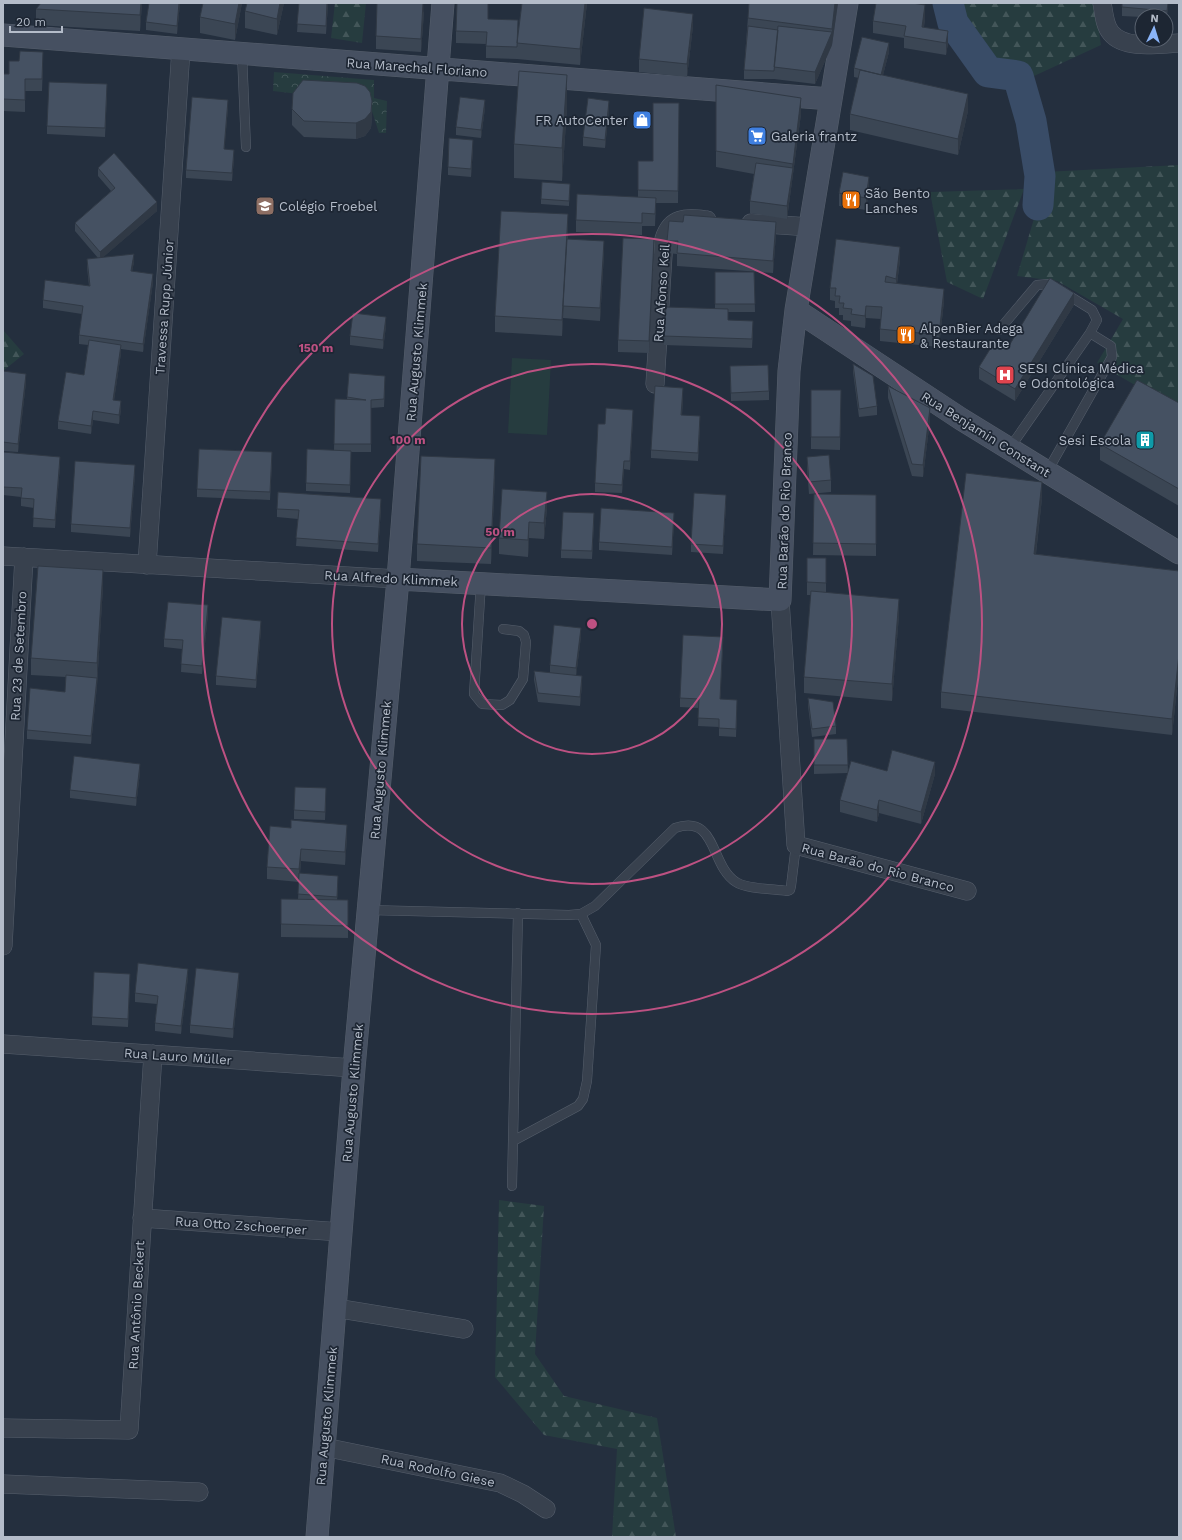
<svg xmlns="http://www.w3.org/2000/svg" width="1182" height="1540" font-family="'Work Sans',sans-serif">
  <defs>
    <pattern id="forest-firs" width="22" height="20" patternUnits="userSpaceOnUse"><rect width="22" height="20" fill="#263c3f"/><path d="M5 1l3.5 6h-7zM16 11l3.5 6h-7z" fill="#435659"/></pattern>
    <pattern id="park-crowns" width="20" height="18" patternUnits="userSpaceOnUse"><rect width="20" height="18" fill="#263c3f"/><path d="M2 6a3 3 0 1 1 6 0M12 15a3 3 0 1 1 6 0" fill="none" stroke="#435659"/></pattern>
  </defs>
  <rect width="100%" height="100%" fill="#242f3e"/>
  <path fill="#263c3f" d="M512 358 551 360 547 435 508 433Z"/>
  <path fill="url(#forest-firs)" d="M335 3H366L362 43 331 38Z
    M962 3H1095L1101 45 1034 76 1022 63 997 61 966 23Z
    M1179 165V419L1140 388 1097 363 1123 319 1057 281 1017 276 1038 205 1045 172Z
    M1024 189 983 299 947 282 930 192Z
    M3 330 24 354 3 371Z
    M499 1200 544 1206 535 1354 564 1396 657 1418 676 1537H612L617 1449 544 1435 495 1377Z"/>
  <path fill="url(#park-crowns)" d="M274 72 374 80V98L387 101 386 133H379L369 102 273 91Z"/>
  <g fill="none" stroke-linecap="round" stroke-linejoin="round">
    <path stroke="#394c67" stroke-width="31" d="M948 3 953 23 988 72 1018 76 1031 121 1040 176 1038 205"/>
    <g stroke="#565f6c" stroke-width="10">
      <path id="lane" d="M242 54 246 147
        M999 330 1037 285 1050 284 1092 310 1097 320 1090 333
        M1009 449 1090 333 1111 346 1112 357 1047 472
        M481 583 474 694 482 704 502 705 510 700 523 679 526 642 524 635 519 631 503 629
        M368 910 569 915 581 914 595 906 675 828C717 813 710 866 736 882 746 889 774 889 787 891L790 890 791 886 796 845
        M513 1141 578 1106 583 1099 587 1081 596 945 581 914
        M512 1186 518 913"/>
    </g>
    <g stroke="#565f6c" stroke-width="19">
      <path id="street" d="M1102 3C1104 12 1104 25 1111 33 1125 50 1159 44 1179 43
        M751 223 810 227
        M655 384 664 239C671 216 686 218 707 220
        M3 556 398 579
        M147 565 181 49
        M780 600 796 845 967 891
        M3 946 24 557
        M3 1044 354 1068
        M142 1218 341 1232
        M335 1308 464 1329
        M3 1428 129 1430 153 1054
        M324 1447 500 1483 523 1494 546 1509
        M3 1484 199 1492"/>
    </g>
    <g stroke="#565f6c" stroke-width="23">
      <path id="secondary" d="M3 35 831 99
        M796 310 961 419 1179 553
        M398 579 780 600 789 371 796 310 847 3
        M317 1537 354 1068 398 579 443 3"/>
    </g>
    <use href="#lane" stroke="#38414e" stroke-width="9"/>
    <use href="#street" stroke="#38414e" stroke-width="18"/>
    <use href="#secondary" stroke="#465061" stroke-width="22"/>
  </g>
  <path fill="#3b4654" d="M41 3H142L140 31 36 25V9Z
    M180 3 177 34 146 30V22Z
    M203 3H242L235 40 200 33V17Z
    M284 3 277 35 245 28V11Z
    M299 3H328L326 34 297 32Z
    M522 3H587L580 65 517 59 486 58V44L456 43V31L488 19 518 33Z
    M749 3H838L832 45 815 84 774 79H744V70Z
    M1122 3H1168L1167 19H1166V16H1142V17L1122 16Z
    M424 12 421 52 376 49V36Z
    M925 18 924 27 948 43 946 55 904 48V38L873 33V21Z
    M693 26 687 77 639 72V59Z
    M889 52 883 75 968 111 958 155 850 130V114L859 78 854 77V68Z
    M43 64 42 91H25V112L3 111V74H9Z
    M716 85 801 114 787 219 750 213V201L754 174 716 167Z
    M107 92 105 137 47 134V126Z
    M679 103 678 203H656L655 226H642V235L576 232V220L638 197V161H653Z
    M228 108 224 149 234 158 232 181 186 178V170Z
    M485 108 481 138 456 135V127Z
    M567 108 562 181 514 178V144Z
    M292 109 372 117 371 128 365 136 356 139 304 137 292 125Z
    M609 109 605 148 583 146V137Z
    M473 148 471 177 448 175V167Z
    M98 168 157 211 103 257 134 262 132 271 153 282 143 352 121 349V353L114 400 121 409 119 424 93 420 91 434 58 429V421L84 375 88 345 79 344V335L82 314 43 308V300L89 286 87 267V259L98 258 75 231V223L111 191 98 176Z
    M570 184 569 206 541 204V199Z
    M869 189 866 210 839 206V193Z
    M568 230V239L604 253 600 321 563 318 562 336 495 332V316Z
    M776 234 773 273 677 266V254L667 253V241Z
    M654 251 649 353 618 352V340Z
    M900 260 897 284 944 301 939 347 880 341V329L881 319 866 318 865 328 851 326V321L843 320V315H839V308H835V301L830 300V288Z
    M715 272H754L755 312H728V320L753 330 752 348 664 345V336L715 308Z
    M1074 305 1015 401 979 379V367Z
    M386 326 383 349 350 345V336Z
    M853 364 877 406V415L859 417 853 372Z
    M730 366 769 391V400L731 401Z
    M3 371 26 382 18 452 3 451Z
    M349 373 385 384 384 407 371 408V452H351L350 493 306 491V483L334 450 335 399H347Z
    M888 386 930 420 923 477 912 476 888 398Z
    M811 390H841L840 450 811 449Z
    M683 397 682 415 700 425 698 461 651 458V450Z
    M1179 403V506L1100 460V444Z
    M633 418 630 470 624 469 622 493 595 492V483L605 424Z
    M3 452 60 465 55 528 33 527 34 508 21 506V497L3 495Z
    M807 457 831 480V492L809 494 807 469Z
    M272 461 270 500 197 497V489Z
    M135 474 130 537 71 532V524Z
    M495 475 491 564 417 561V544Z
    M814 494 876 495V556L813 555Z
    M1042 498 1036 554 1179 571V670L1172 735 941 708V692Z
    M726 503 723 554 691 552V544Z
    M381 508 378 552 296 546 298 519 277 517V509Z
    M547 508 544 539 529 538 528 557 499 554V538Z
    M594 521 592 559 561 558V550Z
    M674 521 672 555 599 550V542Z
    M807 558H826V593L899 615 892 701 804 693V677L811 595H807Z
    M103 586 97 686 91 744 27 739V730L65 692 66 677 31 675V658Z
    M208 613 202 674 181 672 182 649 164 647V639Z
    M261 629 256 688 216 685V676Z
    M581 636 576 676 582 684 580 706 538 702 534 680V671L550 673V665Z
    M723 645 720 699 737 708 736 737 719 736V727L698 726 699 708 680 707V698Z
    M808 698 836 726V734L812 737 808 706Z
    M814 739H847L848 773 814 774Z
    M887 771 935 774 921 824 879 813 877 822 840 812V800Z
    M140 772 136 806 70 798V790Z
    M326 797 325 820 294 819V810Z
    M270 826 347 837 345 865 301 861 300 874 338 885 337 900H348V938L281 937V924L298 899 299 882 267 879V867Z
    M188 977 181 1034 155 1031V1023L157 1004 135 1002V993Z
    M239 981 233 1038 190 1033V1025Z
    M130 982 128 1027 92 1025V1017Z"/>
  <path fill="#303945" d="M141 3H142L140 31V15Z
    M179 3H180L177 34V26Z
    M239 3H242L235 40V24Z
    M280 3H284L277 35V19Z
    M327 3H328L326 34V26Z
    M424 3V12L421 52V39Z
    M585 3H587L580 65V49Z
    M835 3H838L832 45V29Z
    M925 5V18L922 39V27Z
    M693 14V26L687 77V64Z
    M948 31V43L946 55V43Z
    M832 32V45L815 84V72Z
    M889 43V52L881 83V75Z
    M567 75V108L562 181V148Z
    M968 94V111L958 155V139Z
    M801 98V114L787 219V206Z
    M228 100V108L224 157V149Z
    M485 100V108L481 138V130Z
    M372 101V117L371 128 365 136 356 139V123Z
    M609 101V109L605 148V140Z
    M473 140V148L471 177V169Z
    M234 150V158L232 181V173Z
    M869 177V189L866 210V198Z
    M157 202V211L100 260V252Z
    M568 214V230L562 336V320Z
    M776 222V234L773 273V261Z
    M654 239V251L649 353V341Z
    M604 241V253L600 321V308Z
    M900 247V260L896 291V279Z
    M134 254V262L131 279V271Z
    M153 274V282L143 352V344Z
    M944 289V301L939 347V335Z
    M1074 293V305L1015 401V389Z
    M866 306V318L865 328V316Z
    M386 317V326L383 349V340Z
    M121 345V353L113 408V400Z
    M26 374V382L18 452V444Z
    M385 376V384L384 407V399Z
    M683 388V397L681 423V415Z
    M121 401V409L119 424V415Z
    M930 408V420L923 477V465Z
    M633 410V418L630 470V461Z
    M93 411V420L91 434V426Z
    M700 416V425L698 461V453Z
    M60 457V465L55 528V520Z
    M495 459V475L491 564V548Z
    M624 461V469L622 493V485Z
    M135 465V474L130 537V528Z
    M1042 482V498L1034 570V554Z
    M547 492V508L544 539V523Z
    M726 495V503L723 554V546Z
    M381 499V508L378 552V544Z
    M674 513V521L672 555V547Z
    M529 522V538L528 557V540Z
    M103 570V586L97 686 91 744V736L97 678V663Z
    M899 599V615L892 701V684Z
    M208 605V613L202 674V666Z
    M261 621V629L256 688V680Z
    M581 628V636L576 677V668Z
    M723 637V645L720 707V699Z
    M1179 654V670L1172 735V719Z
    M582 676V684L580 706V697Z
    M935 762V774L921 824V812Z
    M140 764V772L136 806V798Z
    M326 788V797L325 820V812Z
    M879 800V813L877 822V810Z
    M347 825V837L345 865V852Z
    M301 849V861L299 882V869Z
    M338 876V885L337 905V897Z
    M188 969V977L181 1034V1026Z
    M239 973V981L233 1038V1029Z"/>
  <path fill="#455162" stroke="#303945" d="M41 3H141L140 15 36 9Z
    M149 3H179L177 26 146 22Z
    M203 3H239L235 24 200 17Z
    M247 3H280L277 19 245 11Z
    M299 3H327L326 26 297 24Z
    M377 3H423L421 39 376 36Z
    M457 3H488V19L518 20 517 47 486 46 487 32 456 31Z
    M522 3H585L580 49 517 43Z
    M749 3H835L832 29 748 18Z
    M876 3H912L925 5 922 27 948 31 946 43 904 36 906 26 873 21Z
    M1122 3H1168L1167 11 1122 7Z
    M644 8 693 14 687 64 639 59Z
    M748 26 778 30 774 71 744 70Z
    M778 26 832 32 815 72 774 67Z
    M862 37 889 43 881 75 854 68Z
    M20 51 43 52 42 79H25V100L3 99V74H9V61H19Z
    M860 70 968 94 958 139 850 114Z
    M519 71 567 75 562 148 514 144Z
    M303 80 357 83 365 86 370 92 372 101 371 112 365 119 356 123 304 121 292 109 293 93Z
    M49 82 107 84 105 128 47 126Z
    M716 85 801 98 793 164 716 151Z
    M192 97 228 100 224 149 234 150 232 173 186 170Z
    M460 97 485 100 481 130 456 127Z
    M588 98 609 101 605 140 583 137Z
    M653 103H679L678 191 638 190V161H653Z
    M449 138 473 140 471 169 448 167Z
    M114 153 157 202 100 252 75 223 115 188 98 168Z
    M756 163 793 168 787 206 750 201Z
    M843 172 869 177 866 198 839 193Z
    M542 182 570 184 569 201 541 199Z
    M577 194 656 198 655 214 642 213V223L576 220Z
    M501 211 568 214 562 320 495 316Z
    M684 215 776 222 773 261 677 253 678 241H667L669 221 683 222Z
    M623 238 654 239 649 341 618 340Z
    M567 239 604 241 600 308 563 306Z
    M836 239 900 247 896 279 886 276 885 282 944 289 939 335 880 329 882 307 866 306 865 316 851 314 852 309 843 308 844 303H839L840 296H835L836 288H830Z
    M134 254 131 271 153 274 143 344 79 335 83 306 43 300 45 280 90 286 87 259Z
    M715 272H754L755 304H715Z
    M1050 278 1074 293 1015 389 979 367 995 341 1007 349Z
    M666 307 728 309V320L753 321 752 339 664 336Z
    M353 313 386 317 383 340 350 336Z
    M89 340 121 345 113 400 121 401 119 415 93 411 91 426 58 421 66 372 84 375Z
    M853 364 873 376 877 406 859 409Z
    M768 365 769 391 731 393 730 366Z
    M3 371 26 374 18 444 3 442Z
    M349 373 385 376 384 399 371 400V444H334L335 399 366 400 347 397Z
    M1137 380 1179 403V489L1100 444Z
    M655 386 683 388 681 415 700 416 698 453 651 450Z
    M888 386 930 408 923 465 912 464Z
    M811 390H841L840 437H811Z
    M606 408 633 410 630 461H624L622 485 595 483 598 424H605Z
    M199 449 272 452 270 492 197 489Z
    M307 449 351 451 350 485 306 483Z
    M3 452 60 457 55 520 33 518 34 499 21 498 22 488 3 487Z
    M829 455 831 480 809 482 807 457Z
    M421 456 495 459 491 548 417 544Z
    M75 461 135 465 130 528 71 524Z
    M966 473 1042 482 1034 554 1179 571V654L1172 719 941 692Z
    M502 489 547 492 544 523 529 522 528 540 499 538Z
    M278 492 381 499 378 544 296 538 299 510 277 509Z
    M694 493 726 495 723 546 691 544Z
    M814 494 876 495V544L813 543Z
    M601 508 674 513 672 547 599 542Z
    M563 512 594 513 592 551 561 550Z
    M807 558H826V583L807 582Z
    M38 566 103 570 97 663 31 658Z
    M811 591 899 599 892 684 804 677Z
    M168 602 208 605 202 666 181 664 183 640 164 639Z
    M222 617 261 621 256 680 216 676Z
    M554 625 581 628 576 668 550 665Z
    M683 635 723 637 720 699 737 700 736 729 719 728V719L698 718 699 699 680 698Z
    M534 671 582 676 580 697 538 693Z
    M66 675 97 678 91 736 27 730 30 688 65 692Z
    M808 698 833 702 836 726 812 729Z
    M814 739H847L848 765H814Z
    M892 750 935 762 921 812 879 800 877 810 840 800 851 761 887 771Z
    M74 756 140 764 136 798 70 790Z
    M295 787 326 788 325 812 294 810Z
    M291 820 347 825 345 852 301 849 299 869 267 867 270 826 291 828Z
    M299 873 338 876 337 897 298 894Z
    M281 899 348 900V926L281 924Z
    M138 963 188 969 181 1026 155 1023 158 996 135 993Z
    M196 968 239 973 233 1029 190 1025Z
    M94 972 130 974 128 1019 92 1017Z"/>
  <g fill="none" stroke="#bd5182" stroke-width="2">
    <circle cx="592" cy="624" r="130"/>
    <circle cx="592" cy="624" r="260"/>
    <circle cx="592" cy="624" r="390"/>
  </g>
  <defs>
    <g id="shop-square" transform="scale(1)"><rect x="-9" y="-9" width="18" height="18" rx="4" fill="#3f7fe0" stroke="#1d2633"/><path d="M-5-2.5h2.3a2.7 3.5 0 0 1 5.4 0H5L5.5 6h-11ZM-1.5-2.5h3a1.5 2.3 0 0 0-3 0Z" fill="#fff"/></g>
    <g id="supermarket-square" transform="scale(1)"><rect x="-9" y="-9" width="18" height="18" rx="4" fill="#3f7fe0" stroke="#1d2633"/><path d="M-6-5.5h2.5l.6 2H6L4.5 2H-2.5L-4.4-4H-6ZM-1.5 3.2a1.3 1.3 0 1 0 .1 0ZM3 3.2a1.3 1.3 0 1 0 .1 0Z" fill="#fff"/></g>
    <g id="restaurant-square" transform="scale(1)"><rect x="-9" y="-9" width="18" height="18" rx="4" fill="#e8710a" stroke="#1d2633"/><path d="M-5-6h1v4h1v-4h1v4h1v-4h1v5L-1.5 .5V6h-2V.5L-5-1ZM5-6V6H3V1.5H1.5Q1.5-4 5-6Z" fill="#fff"/></g>
    <g id="school-square" transform="scale(1)"><rect x="-9" y="-9" width="18" height="18" rx="4" fill="#8d6e63" stroke="#1d2633"/><path d="M0-5L7-2L0 1L-7-2ZM-4 1L0 2.5L4 1V4Q0 6-4 4Z" fill="#fff"/></g>
    <g id="hospital-square" transform="scale(1)"><rect x="-9" y="-9" width="18" height="18" rx="4" fill="#e0444e" stroke="#1d2633"/><path d="M-5-5h3v3.5h4V-5h3V5h-3V1.5h-4V5h-3Z" fill="#fff"/></g>
    <g id="building-square" transform="scale(1)"><rect x="-9" y="-9" width="18" height="18" rx="4" fill="#0f9aa8" stroke="#1d2633"/><path d="M-4-6H4V6H1V3H-1V6H-4ZM-2.5-4.3h1.7v1.8h-1.7ZM.8-4.3h1.7v1.8H.8ZM-2.5-1h1.7V.8h-1.7ZM.8-1h1.7V.8H.8Z" fill="#fff"/></g>
  </defs>
  <g fill-rule="evenodd">
    <use href="#shop-square" x="642" y="120"/>
    <use href="#supermarket-square" x="757" y="136"/>
    <use href="#restaurant-square" x="851" y="200"/>
    <use href="#school-square" x="265" y="206"/>
    <use href="#restaurant-square" x="906" y="335"/>
    <use href="#hospital-square" x="1005" y="375"/>
    <use href="#building-square" x="1145" y="440"/>
  </g>
  <g text-anchor="middle" stroke-width="3.5" stroke-linejoin="round" paint-order="stroke">
    <g font-size="13" fill="#b4bcc9" stroke="#1d2633">
      <text transform="translate(417 67) rotate(4)" y="5">Rua Marechal Floriano</text>
      <text transform="translate(661 293) rotate(-86)" y="5">Rua Afonso Keil</text>
      <text transform="translate(164 307) rotate(-86)" y="5">Travessa Rupp Júnior</text>
      <text transform="translate(416 352) rotate(-85)" y="5">Rua Augusto Klimmek</text>
      <text transform="translate(986 434) rotate(32)" y="5">Rua Benjamin Constant</text>
      <text transform="translate(784 511) rotate(-88)" y="5">Rua Barão do Rio Branco</text>
      <text transform="translate(391 578) rotate(3)" y="5">Rua Alfredo Klimmek</text>
      <text transform="translate(18 656) rotate(-87)" y="5">Rua 23 de Setembro</text>
      <text transform="translate(380 770) rotate(-85)" y="5">Rua Augusto Klimmek</text>
      <text transform="translate(878 867) rotate(15)" y="5">Rua Barão do Rio Branco</text>
      <text transform="translate(178 1056) rotate(4)" y="5">Rua Lauro Müller</text>
      <text transform="translate(352 1093) rotate(-85)" y="5">Rua Augusto Klimmek</text>
      <text transform="translate(241 1225) rotate(4)" y="5">Rua Otto Zschoerper</text>
      <text transform="translate(136 1305) rotate(-87)" y="5">Rua Antônio Beckert</text>
      <text transform="translate(326 1416) rotate(-85)" y="5">Rua Augusto Klimmek</text>
      <text transform="translate(438 1470) rotate(12)" y="5">Rua Rodolfo Giese</text>
    </g>
    <g font-size="13" fill="#b4bcc9" stroke="#1d2633" text-anchor="start">
      <text x="628" y="125" text-anchor="end">FR AutoCenter</text>
      <text x="771" y="141">Galeria frantz</text>
      <text x="865" y="198">São Bento<tspan x="865" dy="15">Lanches</tspan></text>
      <text x="279" y="211">Colégio Froebel</text>
      <text x="920" y="333">AlpenBier Adega<tspan x="920" dy="15">&amp; Restaurante</tspan></text>
      <text x="1019" y="373">SESI Clínica Médica<tspan x="1019" dy="15">e Odontológica</tspan></text>
      <text x="1131" y="445" text-anchor="end">Sesi Escola</text>
    </g>
  </g>
  <circle cx="592" cy="624" r="6" fill="#bd5182" stroke="#1d2633" stroke-width="2"/>
  <g font-size="12" text-anchor="middle" font-weight="bold" fill="#bd5182" stroke="#1d2633" stroke-width="3.5" stroke-linejoin="round" paint-order="stroke">
    <text x="316" y="352">150 m</text>
    <text x="408" y="444">100 m</text>
    <text x="500" y="536">50 m</text>
  </g>
  <rect width="1182" height="1540" fill="none" stroke="#b4bcc9" stroke-width="8"/>
  <g transform="translate(1154 28) rotate(4)"><circle r="19" fill="#1d2633" stroke="#59626f"/>
  <path d="M0-3L7 15L0 10L-7 15Z" fill="#8ab4f8"/>
  <text y="-6" font-size="11" font-weight="bold" text-anchor="middle" fill="#b4bcc9">N</text>
  </g>
  <path d="M10 26v6h52v-6" fill="none" stroke="#b4bcc9" stroke-width="2"/>
  <text x="16" y="26" font-size="12" fill="#b4bcc9" stroke="#1d2633" stroke-width="3" paint-order="stroke">20 m</text>
</svg>
